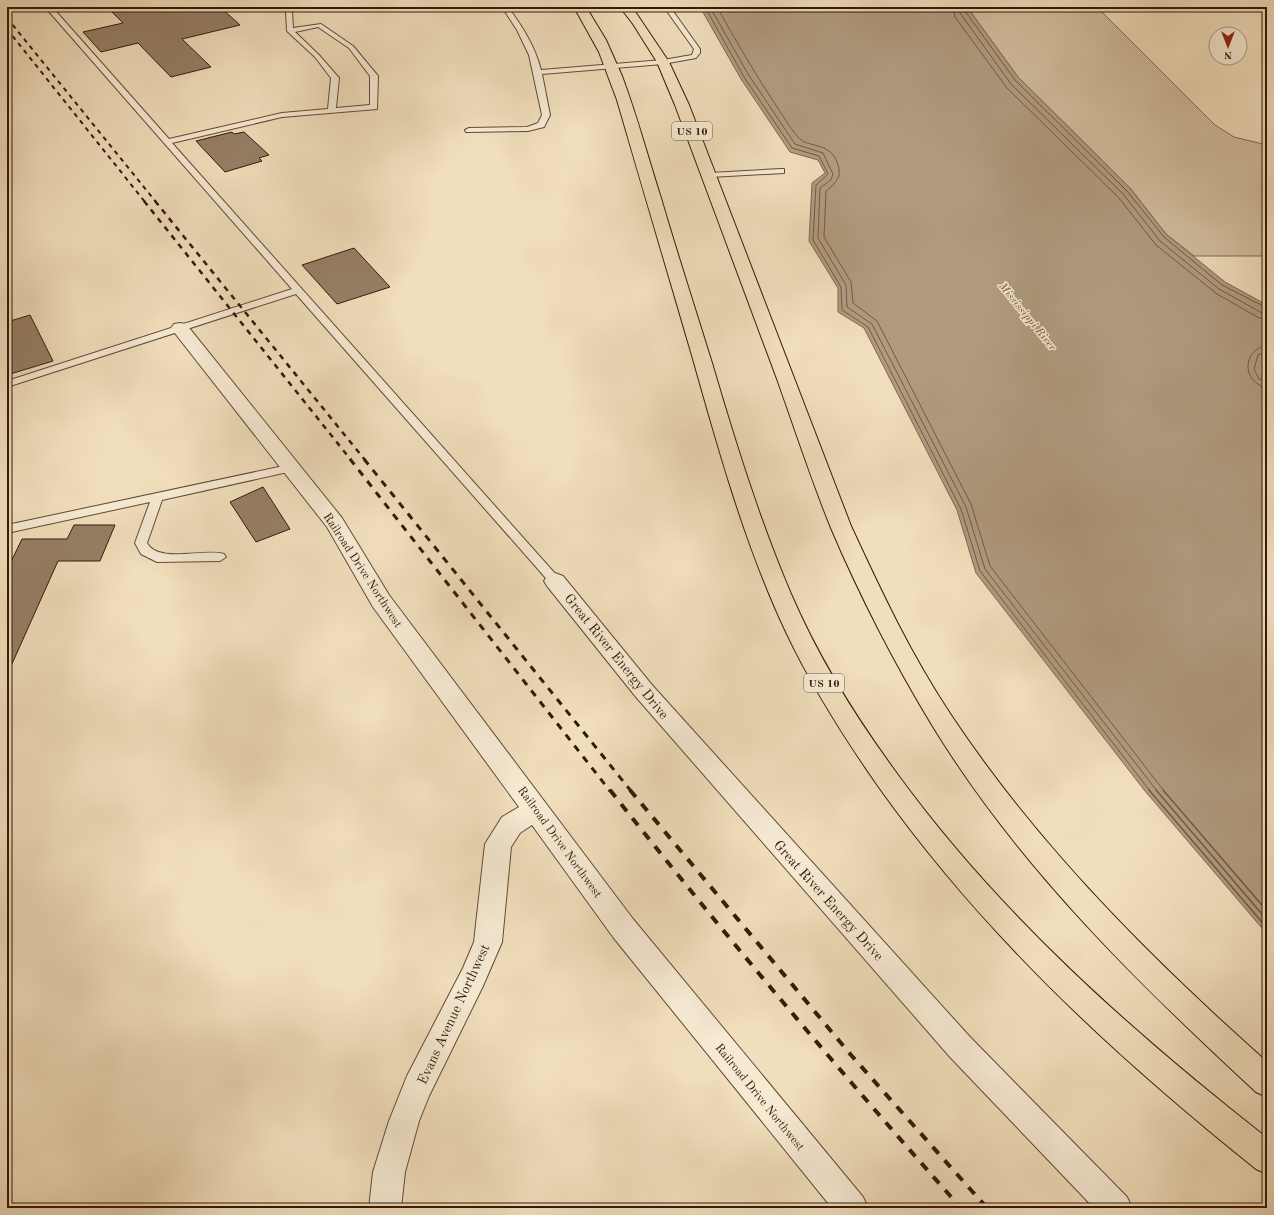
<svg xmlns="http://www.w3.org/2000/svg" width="1274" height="1215" font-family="'Old Standard TT',serif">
  <rect width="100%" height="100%" fill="#f1debc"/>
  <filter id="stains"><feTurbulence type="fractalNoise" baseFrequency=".005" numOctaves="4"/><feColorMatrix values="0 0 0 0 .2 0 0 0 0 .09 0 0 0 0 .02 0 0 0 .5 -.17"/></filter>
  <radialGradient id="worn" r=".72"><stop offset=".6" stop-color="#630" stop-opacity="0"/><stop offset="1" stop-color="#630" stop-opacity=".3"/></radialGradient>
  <path fill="#d1bd9d" stroke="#826b52" d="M967 7H1097L1215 125 1234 137 1267 145V256H1194L1166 234 1130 188 1018 77Z"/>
  <path fill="#b09b7f" stroke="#7e674f" d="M700 7H967L1018 77 1130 188 1166 234 1225 282 1267 305V360H1265L1263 369 1267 375V934L1145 791 976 573 957 510 864 328 838 312V288L809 241 812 183 825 173 818 160 790 152 741 79Z"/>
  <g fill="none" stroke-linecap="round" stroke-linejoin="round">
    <path stroke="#725a44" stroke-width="1" d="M705 7 744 77 792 148 819 156 828 174 816 185 813 240 841 287 842 310 868 327 961 509 980 571 1150 791
      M710 7 748 74 795 144 823 153 833 174 831 180 820 188 818 238 846 285 847 307 872 324 966 507 985 569 1157 791
      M717 7C736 41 755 74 777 107 784 117 790 128 798 137 807 149 834 140 839 169 841 179 833 185 826 191L824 237 851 282 853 303 877 321 971 504 990 566 1164 791
      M953 7 955 17 1007 88 1119 198 1156 245 1217 294 1259 318 1267 319
      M959 7 960 13 1011 84 1123 194 1160 241 1219 289 1262 313H1267
      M964 7 965 11 1015 80 1127 191 1164 237 1222 285 1267 308
      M1267 345C1241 351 1242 382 1267 388
      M1267 351 1258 355 1254 369 1259 379 1267 382"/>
    <path stroke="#725a44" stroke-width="1.5" d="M1149 790 1267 928
      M1156 790 1267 920
      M1163 790 1267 911"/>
  </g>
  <path fill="#967f66" stroke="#331908" d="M107 7H220L240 25 182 39 211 67 171 77 138 43 101 52 83 32 123 23Z
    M232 132 234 134 244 132 269 155 259 158 262 161 225 172 196 141Z
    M354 248 390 287 337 304 302 265Z
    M30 315 53 361 7 375V322Z
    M263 487 290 529 256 542 230 502Z
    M74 525H115L100 561H58L7 675V570L22 539H67Z"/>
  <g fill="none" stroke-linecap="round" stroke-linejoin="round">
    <g stroke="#624a35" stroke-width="2">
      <path id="lane" d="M45 7H52L169 139 282 113 328 109 331 78 315 57 287 31 286 12 288 7H294L292 12 293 28 321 24 353 46 378 76 377 109 282 117 172 143 559 578 561 581 559 584H551L296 294 7 387V381L292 289ZM318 27 349 48 370 76V105L336 108 339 78 319 55 295 32Z
        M502 7H508C522 26 535 46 541 70L663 60 692 55 694 49 664 7H670L700 49V53L696 58 663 64 542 74 550 115 544 127 528 131 466 132 465 130 469 128 527 127 538 123 542 115 529 55 517 30Z
        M781 169H784V173L710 177 706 175 710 173Z
        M293 464 297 466 298 468 297 470 162 500 147 543C158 564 204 548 224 554L226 557 220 561 157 562 141 554 135 543 150 502 7 533V525Z"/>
    </g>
    <g stroke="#624a35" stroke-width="2">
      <path id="street" d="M180 323 186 324 342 518 389 595 633 919 863 1197 868 1208H832L613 937 532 825 520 833 511 847 502 942 483 986 429 1096 419 1121 405 1172 401 1208H369L373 1172 389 1121 407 1076 463 968 474 942 485 844 502 817 519 807 373 607 327 527 174 332 171 328 174 324Z
        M555 573 563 576 652 685 970 1037 1127 1197 1132 1208H1094L950 1057 636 697 547 586 544 581 547 576Z"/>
    </g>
    <g stroke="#331908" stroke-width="2">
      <path id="highway" d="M574 7H586L606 40 622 76C637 116 648 157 661 198 677 253 695 308 712 363 735 441 759 519 791 594 819 659 856 718 898 775 1001 916 1131 1031 1267 1138V1174L1256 1169C1115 1056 983 934 878 786 844 737 812 687 786 632 745 545 719 451 693 359 668 273 642 187 617 100L599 52Z
        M620 7H632L669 62 689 105 851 526C881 591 911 655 951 715 1038 846 1149 957 1267 1062V1097L1256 1092C1137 982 1018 866 932 725 894 662 860 596 831 528 811 479 795 429 777 379 743 288 709 196 675 105L657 62 633 24Z"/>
    </g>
    <use href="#lane" fill="#f6ead3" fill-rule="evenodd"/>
    <use href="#street" fill="#f6ead3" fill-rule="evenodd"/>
    <use href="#highway" fill="#f1debc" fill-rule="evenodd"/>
    <path stroke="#331908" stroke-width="2" stroke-dasharray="4.5 4.5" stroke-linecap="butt" d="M7 18 156 202
      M7 29 145 202"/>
    <path stroke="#331908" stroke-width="2.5" stroke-dasharray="5.5 5.5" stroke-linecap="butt" d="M144 201 351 460
      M155 201 365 460"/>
    <path stroke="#331908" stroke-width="3" stroke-dasharray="7 7" stroke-linecap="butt" d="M350 459 610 791
      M364 459 631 791"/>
    <path stroke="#331908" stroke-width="4" stroke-dasharray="9 9" stroke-linecap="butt" d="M610 790C723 933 840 1072 961 1208
      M630 790 851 1055 987 1208"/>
  </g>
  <g text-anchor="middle" stroke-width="3" stroke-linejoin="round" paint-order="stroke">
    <g fill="#f6ead3" stroke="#6e5845" stroke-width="1">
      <rect x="672" y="122" width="40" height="18" rx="3"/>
      <rect x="804" y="674" width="40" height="18" rx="3"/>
    </g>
    <g font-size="11" font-weight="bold" fill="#331908">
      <text x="692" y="135">US 10</text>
      <text x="824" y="687">US 10</text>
    </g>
    <g font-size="11" font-style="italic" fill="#654d38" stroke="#f6ead3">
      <text transform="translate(1028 316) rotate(51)" y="4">Mississippi River</text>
    </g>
    <g font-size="12" fill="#331908" stroke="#f6ead3">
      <text transform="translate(363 570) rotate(57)" y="4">Railroad Drive Northwest</text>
      <text transform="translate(560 842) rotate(54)" y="4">Railroad Drive Northwest</text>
      <text transform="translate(760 1097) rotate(51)" y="4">Railroad Drive Northwest</text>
    </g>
    <g font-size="14" fill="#331908" stroke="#f6ead3">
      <text transform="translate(617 656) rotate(51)" y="5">Great River Energy Drive</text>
      <text transform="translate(829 900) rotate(48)" y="5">Great River Energy Drive</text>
      <text transform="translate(453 1014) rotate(-65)" y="5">Evans Avenue Northwest</text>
    </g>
  </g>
  <rect width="1274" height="1215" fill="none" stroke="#f1debc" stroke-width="24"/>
  <rect x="8" y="8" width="1258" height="1199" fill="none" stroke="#331908" stroke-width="2"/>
  <rect x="12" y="12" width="1250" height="1191" fill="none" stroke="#331908"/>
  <g transform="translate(1228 46) rotate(180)"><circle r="19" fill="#f6ead3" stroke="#a89682"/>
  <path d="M0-3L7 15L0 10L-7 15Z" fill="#8f2418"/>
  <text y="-6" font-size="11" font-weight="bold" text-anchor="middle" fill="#331908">N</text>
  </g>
  <rect width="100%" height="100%" filter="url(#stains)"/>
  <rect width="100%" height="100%" fill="url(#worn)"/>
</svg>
